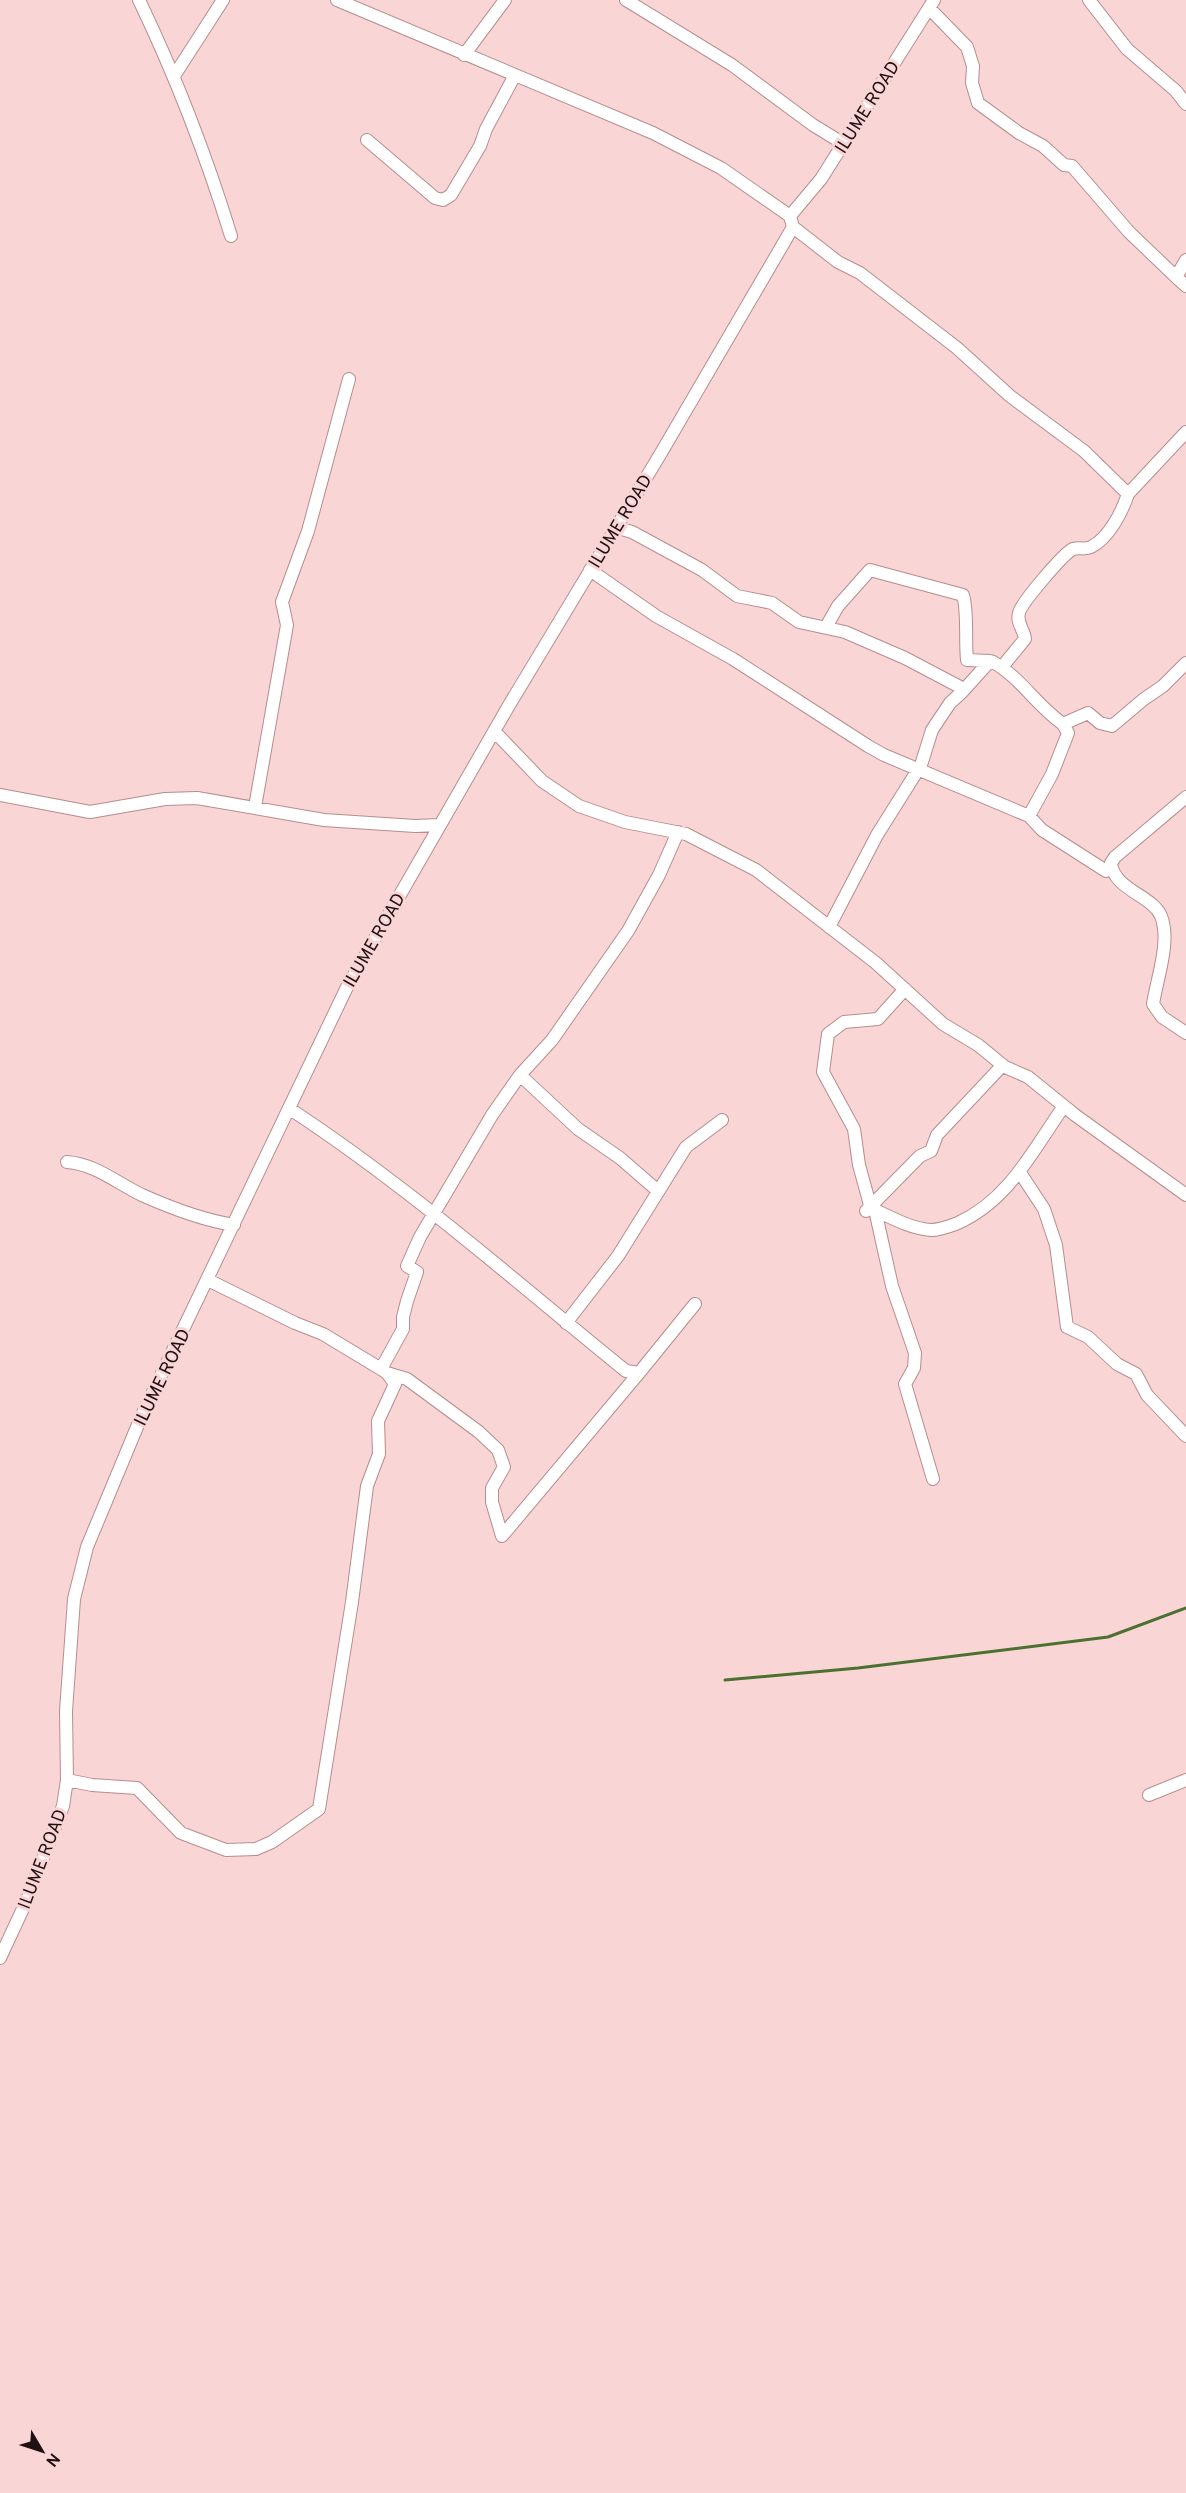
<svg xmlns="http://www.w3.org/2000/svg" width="1186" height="2493" font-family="Overpass,sans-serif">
  <rect width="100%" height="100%" fill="#fad5d6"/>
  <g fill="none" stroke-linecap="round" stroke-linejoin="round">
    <path stroke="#4b7130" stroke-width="3" d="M725 1680 858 1668 1108 1637 1186 1608"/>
    <g stroke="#b78c8e" stroke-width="14">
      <path id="minor" d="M139 0C176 77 206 155 231 236
        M337 0 653 133 721 168 790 216
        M626 0 732 65 813 125 844 144
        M1089 0 1127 49 1176 91 1186 104
        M929 8 967 47 973 66 972 83 978 103 1019 133 1043 146 1064 165 1072 166 1129 232 1176 277
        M464 55 505 0
        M174 76 223 0
        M367 140 435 198 443 200 451 195 480 146 486 129 515 75
        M793 227 838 262 860 273 957 348 1010 396 1084 451 1128 494 1186 432
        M1186 260 1176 277 1186 286
        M615 527 632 532 702 570 737 596 772 603 799 622 845 632 905 658 962 688V692L950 703 932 730 921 765 877 835 829 927
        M590 570 656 616 733 659 868 746 884 755 1029 816 1042 830 1106 871
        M826 627 838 606 870 570 963 595C968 611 965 640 967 660L990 661
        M1002 667 1025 639C1024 629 1016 623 1019 613 1021 603 1064 553 1073 549 1079 547 1085 550 1091 547 1109 538 1122 512 1128 494
        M962 692 990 661 993 662C1021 678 1037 706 1063 724L1088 713 1100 723 1112 726 1144 699 1163 686 1186 663
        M494 731 542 781 579 806 625 822 686 834 756 870 876 963 943 1024 978 1045 1005 1067 1028 1077 1075 1115 1186 1195
        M0 795 90 812 165 799 197 798 324 820 415 826 440 825
        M1186 797 1115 857 1111 863C1114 890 1152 895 1161 916 1171 941 1157 978 1153 1004L1162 1017 1186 1033
        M255 807 287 625 282 602 308 531 349 379
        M1029 816 1052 774 1068 733 1063 724
        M905 989 878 1019 844 1022 828 1034 823 1072 854 1129 859 1165 870 1205 875 1210 892 1286 915 1353 914 1368 905 1384 933 1479
        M520 1075 578 1129 620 1158 658 1191
        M290 1109C409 1187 516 1282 626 1371L639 1373 695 1304
        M67 1162C95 1164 117 1183 142 1195 171 1208 203 1220 234 1225
        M1019 1171 1044 1209 1056 1245 1067 1327 1088 1337 1117 1364 1136 1374 1147 1395 1186 1436
        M875 1210C892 1218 912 1229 931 1230 940 1230 950 1226 958 1223 1009 1200 1033 1150 1064 1106
        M866 1211 920 1156 931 1151 937 1135 999 1069
        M208 1280 295 1323 323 1334 381 1369
        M566 1323 618 1256 686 1147 722 1120
        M387 1373 407 1379 479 1432 498 1450 504 1467 492 1488V1502L502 1536 639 1373
        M67 1780 92 1785 137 1788 181 1833 226 1850 256 1849 272 1842 319 1809 352 1602 367 1486 379 1454 378 1421 395 1384 387 1373 381 1369 403 1329V1317L407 1301 417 1272 407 1266 420 1237 492 1115 520 1075 552 1040 628 931 659 875 678 832
        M1149 1795 1186 1780
        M0 1958 27 1900 63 1806 67 1780 66 1711 74 1599 87 1547 142 1415 347 987 508 707 661 453 793 227 790 216 821 179 934 0"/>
    </g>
    <use href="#minor" stroke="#fff" stroke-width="12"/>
  </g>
  <g text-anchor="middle" stroke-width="6" stroke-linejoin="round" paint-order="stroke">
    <g font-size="18" fill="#1f1011" stroke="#fad5d6">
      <text transform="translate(867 107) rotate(-58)" y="6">ILUME ROAD</text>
      <text transform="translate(620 521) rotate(-59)" y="6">ILUME ROAD</text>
      <text transform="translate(374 940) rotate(-60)" y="6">ILUME ROAD</text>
      <text transform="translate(162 1377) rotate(-64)" y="6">ILUME ROAD</text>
      <text transform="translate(42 1859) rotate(-69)" y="6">ILUME ROAD</text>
    </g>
  </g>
  <g transform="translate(42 2451) rotate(129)" stroke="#fad5d6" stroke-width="4.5" paint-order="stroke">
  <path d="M0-4.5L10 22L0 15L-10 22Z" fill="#1f1011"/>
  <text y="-9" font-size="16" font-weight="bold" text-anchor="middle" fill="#1f1011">N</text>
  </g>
</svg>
